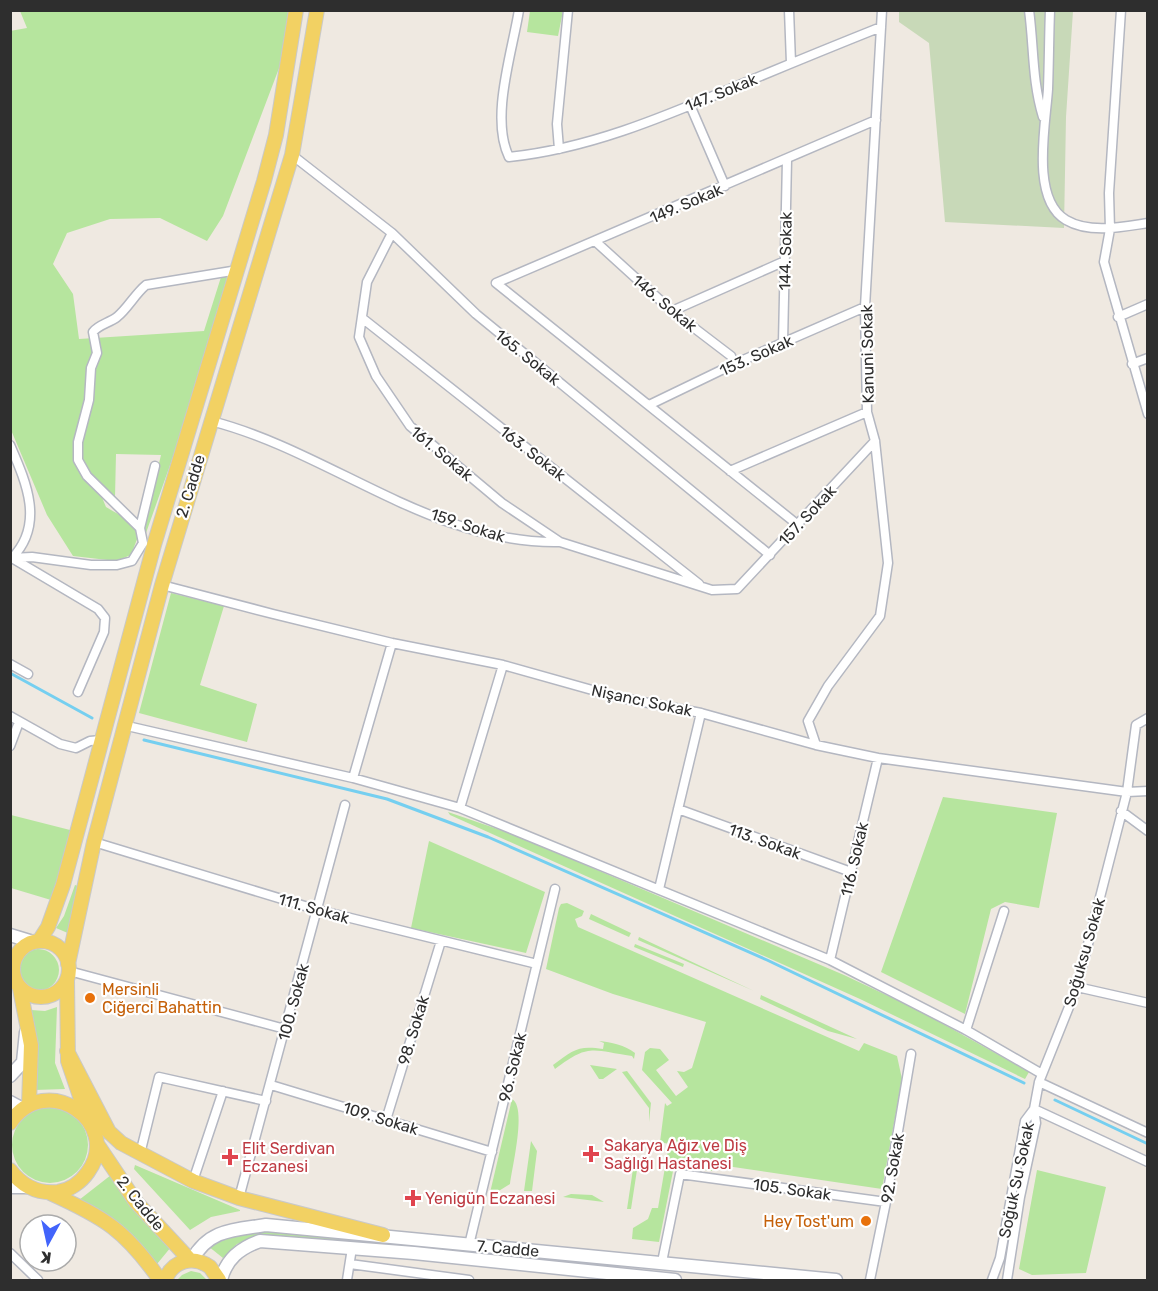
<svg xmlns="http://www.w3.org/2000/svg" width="1158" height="1291" font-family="Rubik,sans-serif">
  <rect width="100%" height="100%" fill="#efe9e1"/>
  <path fill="#b6e59e" d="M20 11H290L284 55 223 216 207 241 160 218 110 219 67 233 53 264 73 294 79 339 204 331 221 277H228L185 423 146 533 144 526 161 455 116 454 115 497 134 520 100 487 75 453 101 495 106 507C119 515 132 519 139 534L131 555 116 561 73 556 47 515 11 430 10 31 27 28Z
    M530 11H563L558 36 527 32Z
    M171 593 224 606 200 685 257 704 247 742 139 713Z
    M943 797 1057 813 1039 908 1005 902 991 909 965 1014 881 972Z
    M448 812 515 835 844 975 920 1011 1029 1072 1025 1079 860 999 450 815Z
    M11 815 74 831 51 900 11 888Z
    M429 841 545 892 526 953 411 928Z
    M75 885 78 886 70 934 56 928 64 916Z
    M567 903 584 911 582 916 575 919 578 927 859 1051 864 1043 897 1056 902 1079 882 1189 713 1164 712 1171 674 1166 659 1242 632 1239 633 1228 648 1219 652 1208H658L669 1144 660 1142 665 1103 667 1106 672 1103 642 1070 645 1052 650 1048 660 1049 669 1060 656 1070 676 1096 688 1087 677 1071 684 1072 692 1068 706 1022 613 994 546 969 559 908 561 904Z
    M591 914 631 933 629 937 589 919Z
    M639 937 754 991 638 940Z
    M635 944 684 964 683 967 634 947Z
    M17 970a21 21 0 1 1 42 0a21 21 0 1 1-42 0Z
    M761 995 857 1039 828 1031 760 999Z
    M57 1007 55 1063 65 1089 34 1090 37 1046 31 1010 45 1011Z
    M599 1041C611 1042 625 1045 635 1053L634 1059 632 1056C592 1050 589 1043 555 1069L553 1065C573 1050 578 1045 603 1049L604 1043Z
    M590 1065 617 1069 603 1079H599Z
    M627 1071 651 1103 649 1122V1108L622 1072Z
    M512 1099C527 1107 512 1167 510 1184L489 1197Z
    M12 1145a38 38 0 1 1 76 0a38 38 0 1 1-76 0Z
    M531 1141 537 1151 532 1191H524Z
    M135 1165 240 1210V1211L211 1217 190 1230 134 1169Z
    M633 1169 637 1170 631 1209H627Z
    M1037 1170 1106 1187 1086 1273 1032 1275 1019 1269Z
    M111 1175 171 1247 157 1264 79 1200Z
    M571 1194 592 1195 604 1202 563 1197Z
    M259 1231 492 1253V1258L259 1236 237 1244 223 1258 208 1246 228 1237Z
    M191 1271 200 1273 207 1280H177L182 1275Z"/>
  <path fill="#c8d9b8" d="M899 11H1073L1066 117 1064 228 945 222 929 43 899 22Z"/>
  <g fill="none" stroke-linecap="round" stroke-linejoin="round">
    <path stroke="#75cff0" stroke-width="3" d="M10 673 92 718
      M144 740 387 799 488 837 767 960 1024 1083
      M1055 1100 1148 1144"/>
    <g stroke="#b4b7c1" stroke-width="11">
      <path id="minor" d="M519 10C512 53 490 118 509 157 587 149 661 118 732 88 782 67 831 47 881 27
        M789 10 791 63
        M1029 10C1034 47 1032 81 1043 117
        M1050 10C1049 37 1049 63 1048 89 1046 123 1030 199 1066 220 1090 234 1122 227 1148 223
        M1121 10 1109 193 1110 229 1104 262 1148 414
        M690 105 725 186
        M559 149 557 124 568 10
        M292 155 392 233 476 314 770 555
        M392 233 367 282 359 337 376 376 410 426 502 503 560 542
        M595 241 672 311 731 356 734 364
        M672 311 785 261
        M1118 317 1148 304
        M362 318 699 584
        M783 343 787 160
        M1132 364 1148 358
        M649 405 734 364 865 307
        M211 421C329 451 433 545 560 542L712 590 737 589 875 441
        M10 445C26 482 45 524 12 558L98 609 105 618 104 632 78 692
        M730 471 867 412
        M798 525 496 283 876 120
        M140 528 87 476 78 460V442L89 400 91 368 97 353 93 332C98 325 109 323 117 317 128 308 135 294 146 285L238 270
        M143 543 140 528 155 466
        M11 558 32 557 91 565H117L132 561 143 543
        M162 585 273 614 392 643 503 665 617 697 701 713 816 745 878 758 1127 792 1148 791
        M10 664 28 674
        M10 716 60 744 76 748 90 741 101 740
        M123 725 353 778 460 808 830 960 966 1030 1042 1074
        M816 745 808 721 828 686 880 616 888 563 875 441 867 412 865 307 882 10
        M10 746 19 722
        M353 778 392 643
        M460 808 503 665
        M678 809 851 872
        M1121 811 1148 831
        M94 842 318 910 537 964
        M659 889 701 713
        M830 960 878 758
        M69 971 285 1029
        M1077 987 1148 1003
        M966 1030 1004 911
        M1039 1082 1148 1133
        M271 1085 492 1152
        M1034 1109 1148 1162
        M386 1120 441 941
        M140 1154 159 1077 266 1101
        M193 1181 223 1091
        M239 1198 345 805
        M469 1245 555 889
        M10 1253 38 1280
        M662 1262 680 1174 886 1202
        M350 1264 469 1280
        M347 1280 352 1248
        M870 1280 886 1202 911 1054
        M992 1280 1000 1258 1025 1121 1034 1109
        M1007 1280 1020 1197 1036 1123 1034 1109 1039 1082 1077 987 1127 792 1136 725 1148 718"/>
    </g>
    <g stroke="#b4b7c1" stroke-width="15">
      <path id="secondary" d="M10 935 33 942
        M10 977 15 981
        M10 1076 23 1062 26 1032
        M10 1102 23 1109
        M10 1187H29
        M192 1260C209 1229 234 1230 266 1225L836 1280
        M221 1280C226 1259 240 1248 260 1241L414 1253 675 1280"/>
    </g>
    <g stroke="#c9c9c9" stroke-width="16">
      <path id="primary" d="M13 969a28 28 0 1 1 56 0a28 28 0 1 1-56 0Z
        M39 941 48 927 63 885 154 545 264 181 276 135 296 10
        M68 964 94 842 162 585 292 155 317 10
        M67 979 68 1061 87 1117
        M20 989 31 1045 29 1105
        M67 1051 109 1132 121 1143 193 1181 239 1198 383 1235
        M10 1123C46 1069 123 1123 88 1172 81 1182 70 1190 58 1192 38 1194 22 1186 10 1170
        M97 1144 136 1202 190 1260
        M50 1193C105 1218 125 1230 160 1280
        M165 1280C173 1260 193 1255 210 1267L219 1280"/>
    </g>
    <use href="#minor" stroke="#fff" stroke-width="8"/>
    <use href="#secondary" stroke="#fff" stroke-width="12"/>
    <use href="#primary" stroke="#f2d163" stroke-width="14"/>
  </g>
  <g fill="#e8710a" stroke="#fff" stroke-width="2">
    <circle cx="90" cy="998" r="6"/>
    <circle cx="866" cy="1221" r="6"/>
  </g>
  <g fill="#e0444e" stroke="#fff" stroke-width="2">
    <path d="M588 1145h6v6h6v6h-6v6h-6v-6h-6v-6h6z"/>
    <path d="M227 1148h6v6h6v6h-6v6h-6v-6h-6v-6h6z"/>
    <path d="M410 1189h6v6h6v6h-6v6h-6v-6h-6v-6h6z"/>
  </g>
  <g text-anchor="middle" stroke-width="4.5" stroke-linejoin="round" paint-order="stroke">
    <g font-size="16" fill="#2e2e2e" stroke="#fff">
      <text transform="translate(721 92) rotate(-22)" y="6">147. Sokak</text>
      <text transform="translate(686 203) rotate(-23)" y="6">149. Sokak</text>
      <text transform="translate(785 251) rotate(-89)" y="6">144. Sokak</text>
      <text transform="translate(665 303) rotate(40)" y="6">146. Sokak</text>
      <text transform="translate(867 354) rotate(-91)" y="6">Kanuni Sokak</text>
      <text transform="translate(756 355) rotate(-24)" y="6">153. Sokak</text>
      <text transform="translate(528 357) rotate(39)" y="6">165. Sokak</text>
      <text transform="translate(442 453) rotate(40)" y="6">161. Sokak</text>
      <text transform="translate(533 453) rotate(38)" y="6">163. Sokak</text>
      <text transform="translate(190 486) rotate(-73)" y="6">2. Cadde</text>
      <text transform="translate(807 515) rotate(-47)" y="6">157. Sokak</text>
      <text transform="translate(468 525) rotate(18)" y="6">159. Sokak</text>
      <text transform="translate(642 700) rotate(12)" y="6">Nişancı Sokak</text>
      <text transform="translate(765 841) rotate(20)" y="6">113. Sokak</text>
      <text transform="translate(854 859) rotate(-77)" y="6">116. Sokak</text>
      <text transform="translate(314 908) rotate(16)" y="6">111. Sokak</text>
      <text transform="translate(1084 952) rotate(-74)" y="6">Soğuksu Sokak</text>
      <text transform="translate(293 1002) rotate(-75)" y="6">100. Sokak</text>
      <text transform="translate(413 1030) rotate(-73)" y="6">98. Sokak</text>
      <text transform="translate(512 1067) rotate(-76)" y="6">96. Sokak</text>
      <text transform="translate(381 1118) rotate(17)" y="6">109. Sokak</text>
      <text transform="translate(892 1168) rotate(-80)" y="6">92. Sokak</text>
      <text transform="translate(1016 1180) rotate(-78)" y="6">Soğuk Su Sokak</text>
      <text transform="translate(792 1189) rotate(8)" y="6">105. Sokak</text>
      <text transform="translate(141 1203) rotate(51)" y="6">2. Cadde</text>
      <text transform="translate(508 1248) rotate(5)" y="6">7. Cadde</text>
    </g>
    <g font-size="16" fill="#c56008" stroke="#fff" text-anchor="start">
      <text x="102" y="995">Mersinli<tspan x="102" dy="18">Ciğerci Bahattin</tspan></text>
      <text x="854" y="1227" text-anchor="end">Hey Tost'um</text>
    </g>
    <g font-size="16" fill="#be3a42" stroke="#fff" text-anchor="start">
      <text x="604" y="1151">Sakarya Ağız ve Diş<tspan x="604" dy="18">Sağlığı Hastanesi</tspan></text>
      <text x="242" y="1154">Elit Serdivan<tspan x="242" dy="18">Eczanesi</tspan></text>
      <text x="425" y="1204">Yenigün Eczanesi</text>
    </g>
  </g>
  <rect width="1158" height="1291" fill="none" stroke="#2e2e2e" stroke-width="24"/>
  <g transform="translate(48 1243) rotate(188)"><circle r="28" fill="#ffffff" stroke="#ababab" stroke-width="1.5"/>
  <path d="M0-4.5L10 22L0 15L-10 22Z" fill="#4264fb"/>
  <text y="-9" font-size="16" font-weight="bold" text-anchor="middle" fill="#2e2e2e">K</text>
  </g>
</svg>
